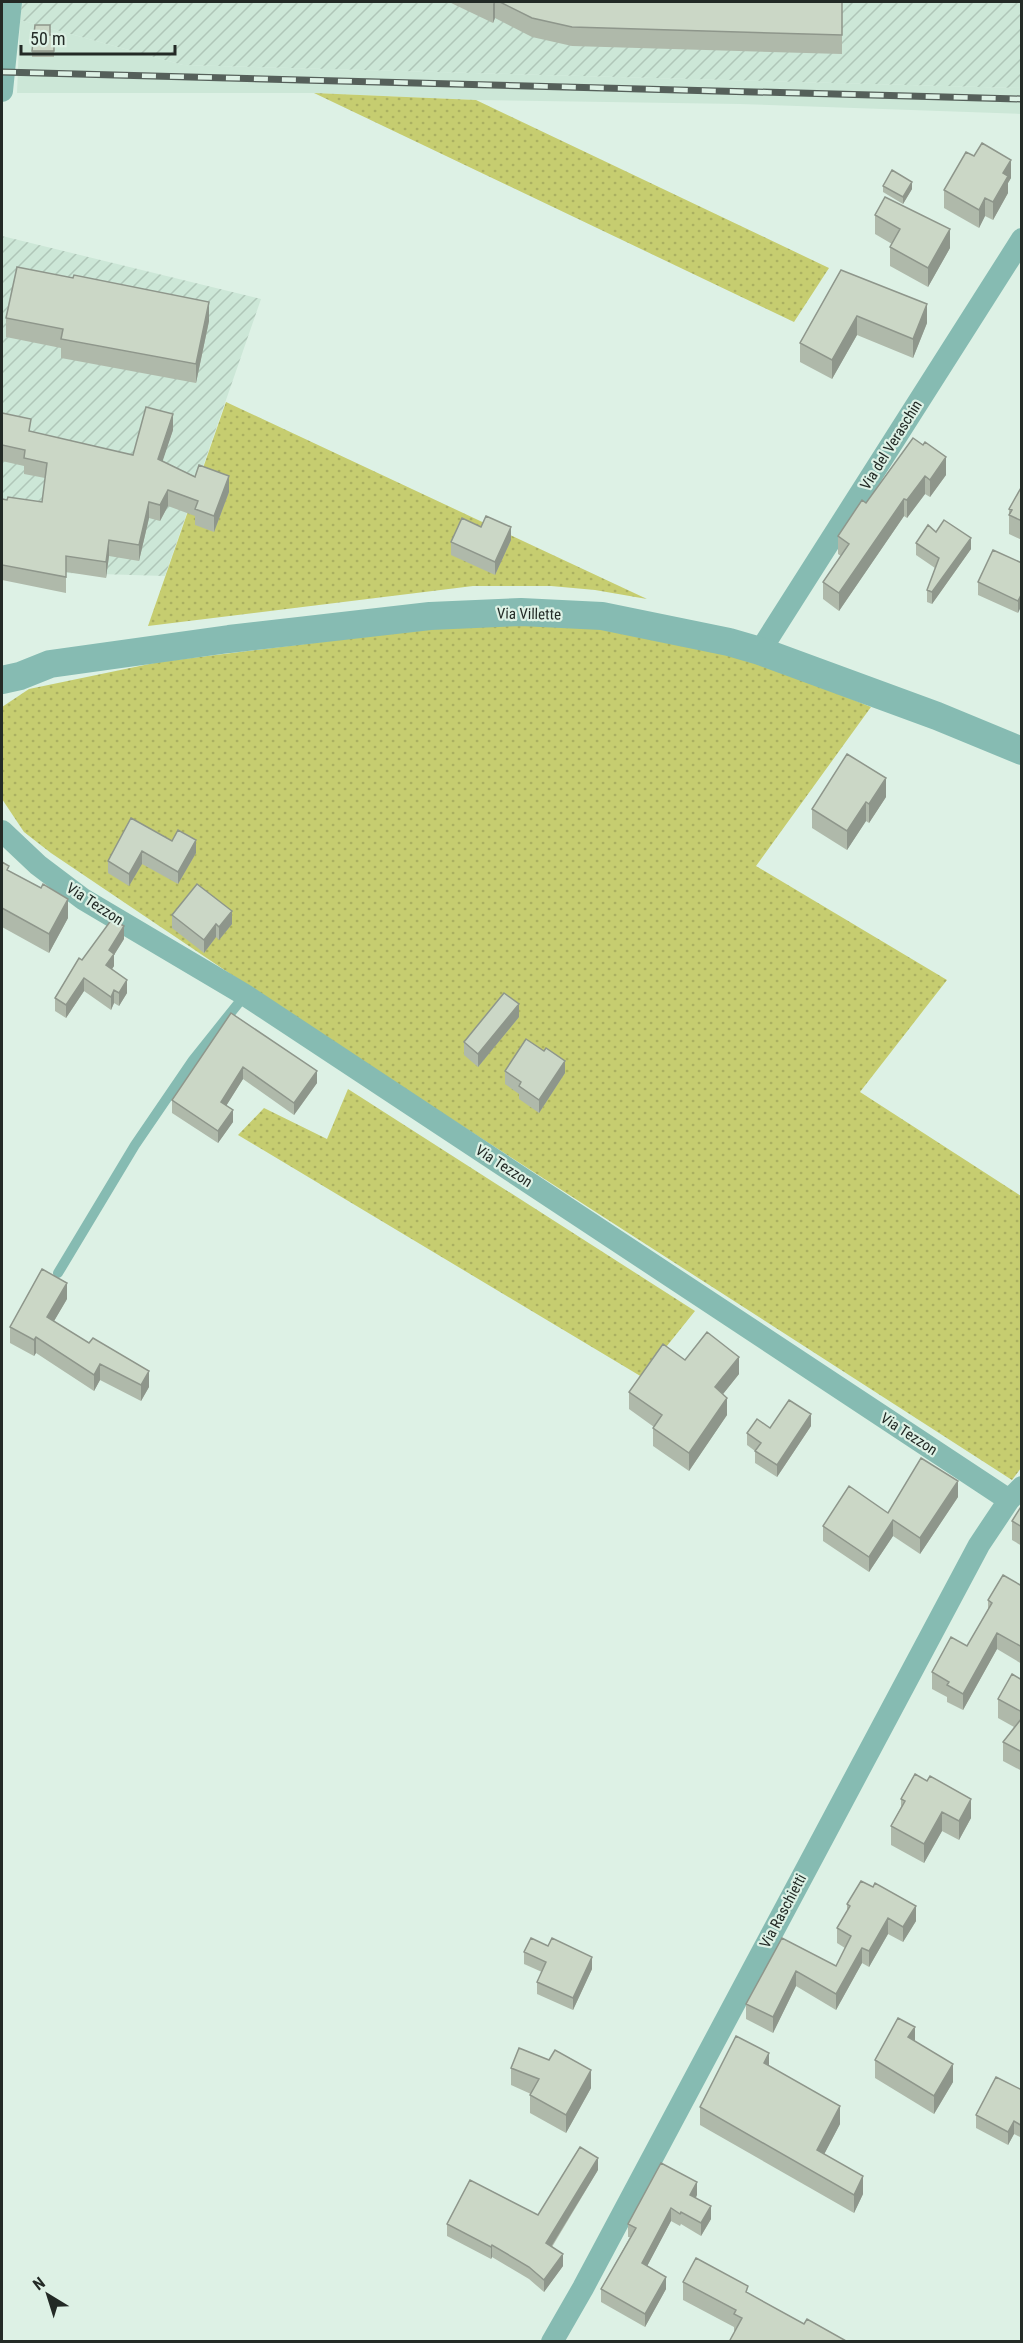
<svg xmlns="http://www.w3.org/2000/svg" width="1023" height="2343" font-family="'Roboto Condensed',sans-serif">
  <defs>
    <pattern id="industrial-furrows" width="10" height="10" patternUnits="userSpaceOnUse" patternTransform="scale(1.5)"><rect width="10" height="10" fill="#cce7d7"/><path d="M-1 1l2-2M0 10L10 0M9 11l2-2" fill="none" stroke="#afc6b8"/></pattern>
    <pattern id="grass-dots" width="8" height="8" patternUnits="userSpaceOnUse" patternTransform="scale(1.5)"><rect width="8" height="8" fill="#c6cd70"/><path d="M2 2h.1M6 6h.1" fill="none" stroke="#aab061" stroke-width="1.8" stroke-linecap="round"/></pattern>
  </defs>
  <rect width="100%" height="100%" fill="#ddf1e5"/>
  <path fill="#cce7d7" d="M20 20 183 65 1021 88 1022 114 740 104 476 100 314 93H17Z"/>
  <path fill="url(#industrial-furrows)" d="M22 2H1021V88L183 65 20 20Z
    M2 236 261 299 165 576 2 571Z"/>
  <path fill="url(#grass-dots)" d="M314 93 476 100 829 268 794 322Z
    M226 402 647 599 595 590 551 586H473L148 626Z
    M476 623 550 624 628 632 757 660 871 707 756 866 947 980 860 1092 1021 1196V1468L1012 1480 324 1037 51 853 24 832 2 799V707L29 689 159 662Z
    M348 1089 695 1311 642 1377 238 1135 264 1108 327 1139Z"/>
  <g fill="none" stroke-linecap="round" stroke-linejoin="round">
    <path stroke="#86bbb2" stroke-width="10" d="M58 1273 135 1145 193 1060 245 995"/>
    <path stroke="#86bbb2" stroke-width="22" d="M2 91 11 2
      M760 651 1022 239
      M2 831 38 865 83 899 245 995 1009 1500
      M552 2342 583 2288 979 1545 1009 1500 1022 1487"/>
    <path stroke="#86bbb2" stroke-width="28" d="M2 680 20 676 50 664 229 639 430 616 521 612 602 616 729 642 760 651 937 716 1022 751"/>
    <g stroke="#55605a" stroke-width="7">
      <path id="rail" d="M2 72 1022 99"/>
    </g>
    <use href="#rail" stroke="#ddf1e5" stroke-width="4.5" stroke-dasharray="14" stroke-linecap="butt"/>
  </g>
  <path fill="#afb9aa" d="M449 2H842V54L572 46 532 37 495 18 493 23Z
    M50 35H54V57H32V51Z
    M1011 178 1008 183V193L993 220 985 216 979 228 944 208V190Z
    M883 186 912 189 903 204 883 192Z
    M875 215 950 248 928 287 890 266V247L892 244 875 234Z
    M841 270 927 323 913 358 857 335 832 379 800 362V343Z
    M6 318 209 321 196 383 61 358V348L6 337Z
    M2 413 31 432 133 455 173 430 162 461 229 492 214 532 195 525V516L168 506 160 521 149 518 139 561 109 556 106 578 66 572V593L2 580V499L42 502 45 478 24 474V466L2 461Z
    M913 438 946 475 930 497 925 494 907 518 904 516 839 611 823 599V582L841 556 838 554V536L866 503Z
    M1022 486V540L1009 534V509Z
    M936 532 971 549 932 604 927 602V590L935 568 916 555V543Z
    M511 540 495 575 451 555V542Z
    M1022 563 1018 613 978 595V582Z
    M886 797 869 823 866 821 847 850 812 828V809Z
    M172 841 196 853 178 884 142 864 129 886 108 873V861Z
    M2 862 9 871 41 888 68 918 49 953 2 927Z
    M172 915 232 924 219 940 216 937 204 953 172 928Z
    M124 939 114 955V966L112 969 127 993 119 1006 114 1003 111 1010 84 991 66 1018 55 1011V998L82 960Z
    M231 1013 317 1083 294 1115 243 1079 226 1106 233 1122 218 1143 172 1113V1100Z
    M519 1017 478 1067 464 1055V1042Z
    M505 1071 565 1073 539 1113 519 1099V1094L505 1084Z
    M67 1299 54 1321 149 1387 141 1401 100 1380 94 1391 36 1353 34 1356 10 1343V1327Z
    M685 1360 739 1374 723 1394 727 1415 689 1471 653 1446V1428L654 1427 629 1409V1392Z
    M811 1426 777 1477 755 1463V1451L747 1445V1433L770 1428Z
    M958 1497 920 1554 893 1536 869 1572 823 1541V1526Z
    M1022 1505V1546L1012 1540V1521Z
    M1022 1586V1664L997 1649 963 1710 947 1702V1697L932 1689V1672L967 1646 988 1610V1600Z
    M1022 1680V1771L1003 1761V1742L1014 1727 998 1718V1699Z
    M901 1799 971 1818 959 1840 942 1831 924 1863 891 1845V1826L901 1807Z
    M847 1904 916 1921 903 1942 888 1934 869 1967 862 1963 836 2010 796 1986 773 2033 746 2019V2004L782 1938 836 1966 845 1948 837 1943V1928L847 1911Z
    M548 1946 592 1969 573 2010 537 1994V1982L542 1972 524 1964V1952Z
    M915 2041 953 2082 934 2114 875 2078V2060Z
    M511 2068 591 2088 566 2133 530 2113V2095L531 2094 511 2085Z
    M1022 2090V2138L1014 2134 1008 2145 976 2128V2115Z
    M700 2107 840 2124 824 2154 863 2194 854 2213 700 2125Z
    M598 2170 552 2247 563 2266 544 2292 529 2279 492 2257 491 2259 447 2236V2224L538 2215Z
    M697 2195 696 2198 711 2219 701 2236 681 2224 680 2226 671 2221 647 2266 666 2289 645 2327 601 2302V2289L630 2237H628V2224Z
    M683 2282 748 2293 804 2324 848 2342 734 2332V2327L683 2300Z"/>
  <path fill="#8e968b" d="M494 2H495V18L493 23V4Z
    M1011 160V178L1008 183V193L993 220V202L1003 173Z
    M912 182V189L903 204V197Z
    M985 198V216L979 228V210Z
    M950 229V248L928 287V268Z
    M209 302V321L196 383V364Z
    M927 304V323L913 358V339Z
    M857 316V335L832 379V360Z
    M173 414V430L158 475V459Z
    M946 457V475L930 497V480Z
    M229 476V492L214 532V516Z
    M925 476V494L907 518V500Z
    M168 490V506L160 521V505Z
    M904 499V516L839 611V593Z
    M149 502V518L139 561V545Z
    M511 527V540L495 575V562Z
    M971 538V549L932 604V592Z
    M109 540V556L106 578V562Z
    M1022 593V605L1018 613V601Z
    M886 778V797L869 823V804Z
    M866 802V821L847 850V831Z
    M196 840V853L178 884V872Z
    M142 851V864L129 886V874Z
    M68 899V918L49 953V934Z
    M232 911V924L219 940V927Z
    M216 924V937L204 953V940Z
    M124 926V939L114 955V966L106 978V965L109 950Z
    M84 978V991L66 1018V1005Z
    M127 980V993L119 1006V993Z
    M114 990V1003L111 1010V997Z
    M519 1004V1017L478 1067V1054Z
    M565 1061V1073L539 1113V1100Z
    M243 1067V1079L221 1114V1102Z
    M317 1071V1083L294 1115V1103Z
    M233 1110V1122L218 1143V1131Z
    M67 1283V1299L47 1333V1317Z
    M36 1337V1353L34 1356V1340Z
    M739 1357V1374L715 1404V1387Z
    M100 1364V1380L94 1391V1375Z
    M149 1371V1387L141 1401V1385Z
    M727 1398V1415L689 1471V1453Z
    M811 1414V1426L777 1477V1465Z
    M958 1481V1497L920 1554V1538Z
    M893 1520V1536L869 1572V1557Z
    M997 1633V1649L963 1710V1694Z
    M971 1799V1818L959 1840V1821Z
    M942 1812V1831L924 1863V1844Z
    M916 1906V1921L903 1942V1927Z
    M888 1918V1934L869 1967V1951Z
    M862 1948V1963L836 2010V1994Z
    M592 1957V1969L573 2010V1998Z
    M796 1971V1986L773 2033V2017Z
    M915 2027V2045L908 2037Z
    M769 2053V2071L764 2063Z
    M953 2064V2082L934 2114V2096Z
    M591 2070V2088L566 2133V2115Z
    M840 2106V2124L817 2168V2150Z
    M1014 2121V2134L1008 2145V2132Z
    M598 2158V2170L546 2255V2243Z
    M863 2176V2194L854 2213V2195Z
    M697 2182V2195L690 2207V2195Z
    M711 2206V2219L701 2236V2223Z
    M671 2208V2221L642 2276V2263Z
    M492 2245V2257L491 2259V2247Z
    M563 2254V2266L544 2292V2280Z
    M666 2277V2289L645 2327V2314Z"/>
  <path fill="#cbd7c6" stroke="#8e968b" stroke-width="1.5" d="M500 2H842V35L572 27 532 18Z
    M35 25H50V35H54V51H32Z
    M982 143 1011 160 1003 173 1008 176 993 202 985 198 979 210 944 190 966 152 974 156Z
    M892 170 912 182 903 197 883 186Z
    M885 197 950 229 928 268 890 247 900 229 875 215Z
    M17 267 73 278 74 275 209 302 196 364 61 339 63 329 6 318Z
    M841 270 927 304 913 339 857 316 832 360 800 343Z
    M146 407 173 414 158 459 195 477 199 465 229 476 214 516 195 509 198 501 168 490 160 505 149 502 139 545 109 540 106 562 66 556V577L2 565V499L7 500 8 497 42 502 47 463 24 458 25 450 2 445V413L31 419 29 431 133 455Z
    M913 438 923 445 925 442 946 457 930 480 925 476 907 500 904 499 839 593 823 582 849 544 838 536 862 500 866 503Z
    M1022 486V521L1009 515 1012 510 1009 509Z
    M486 516 511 527 495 562 451 542 462 518 481 527Z
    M944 520 971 538 932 592 927 590 939 558 916 543 928 525 936 532Z
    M993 550 1022 563V593L1018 601 978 582Z
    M847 754 886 778 869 804 866 802 847 831 812 809Z
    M131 818 172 841 178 830 196 840 178 872 142 851 129 874 108 861Z
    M2 862 9 866 7 870 41 888 43 884 68 899 49 934 2 908Z
    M197 884 232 911 219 927 216 924 204 940 172 915Z
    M112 919 124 926 109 950 114 954 106 965 127 980 119 993 114 990 111 997 84 978 66 1005 55 998 79 958 82 960Z
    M504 993 519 1004 478 1054 464 1042Z
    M231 1013 317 1071 294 1103 243 1067 221 1102 233 1110 218 1131 172 1100Z
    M526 1039 544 1051 546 1048 565 1061 539 1100 519 1086 521 1082 505 1071Z
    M42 1269 67 1283 47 1317 89 1343 93 1338 149 1371 141 1385 100 1364 94 1375 36 1337 34 1340 10 1327Z
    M707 1332 739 1357 715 1387 727 1398 689 1453 653 1428 662 1415 629 1392 663 1344 685 1360Z
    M789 1400 811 1414 777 1465 755 1451 761 1443 747 1433 757 1419 770 1428Z
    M921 1458 958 1481 920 1538 893 1520 869 1557 823 1526 849 1486 888 1513Z
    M1022 1505V1527L1012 1521Z
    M1003 1575 1022 1586V1647L997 1633 963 1694 947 1685 949 1682 932 1672 951 1637 967 1646 992 1603 988 1600Z
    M1012 1674 1022 1680V1712L998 1699Z
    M1022 1718V1752L1003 1742Z
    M915 1774 927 1781 930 1776 971 1799 959 1821 942 1812 924 1844 891 1826 905 1801 901 1799Z
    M861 1881 873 1887 875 1883 916 1906 903 1927 888 1918 869 1951 862 1948 836 1994 796 1971 773 2017 746 2004 782 1938 836 1966 851 1936 837 1928 850 1906 847 1904Z
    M531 1938 548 1946 552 1938 592 1957 573 1998 537 1982 546 1962 524 1952Z
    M898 2018 915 2027 908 2037 953 2064 934 2096 875 2060Z
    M736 2036 769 2053 764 2063 840 2106 817 2150 863 2176 854 2195 700 2107Z
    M519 2048 549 2060 555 2050 591 2070 566 2115 530 2095 539 2079 511 2068Z
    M996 2077 1022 2090V2126L1014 2121 1008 2132 976 2115Z
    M580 2147 598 2158 546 2243 563 2254 544 2280 529 2267 492 2245 491 2247 447 2224 470 2180 538 2215Z
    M661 2163 697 2182 690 2195 711 2206 701 2223 681 2212 680 2214 671 2208 642 2263 666 2277 645 2314 601 2289 636 2228 628 2224Z
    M696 2258 748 2286 746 2292 804 2324 807 2319 848 2342H729L742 2318 734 2314 736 2310 683 2282Z"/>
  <g text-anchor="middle" stroke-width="4.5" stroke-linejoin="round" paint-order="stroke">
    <g font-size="15" fill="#232a26" stroke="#ddf1e5">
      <text transform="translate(891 445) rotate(-58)" y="5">Via del Veraschin</text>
      <text transform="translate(529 614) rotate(1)" y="5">Via Villette</text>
      <text transform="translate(95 904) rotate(33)" y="5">Via Tezzon</text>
      <text transform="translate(504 1166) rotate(33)" y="5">Via Tezzon</text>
      <text transform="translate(909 1434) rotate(33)" y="5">Via Tezzon</text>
      <text transform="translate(783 1911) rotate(-62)" y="5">Via Raschietti</text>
    </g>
  </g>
  <rect width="1023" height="2343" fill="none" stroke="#232a26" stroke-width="6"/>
  <g transform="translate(48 2295) rotate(322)" stroke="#ddf1e5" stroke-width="4.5" paint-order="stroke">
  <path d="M0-4.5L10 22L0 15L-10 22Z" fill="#232a26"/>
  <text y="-9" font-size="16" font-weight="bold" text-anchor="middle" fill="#232a26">N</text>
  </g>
  <path d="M21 45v9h154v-9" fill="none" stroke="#232a26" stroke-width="3"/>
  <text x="30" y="45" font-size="18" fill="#232a26" stroke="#ddf1e5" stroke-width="4.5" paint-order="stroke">50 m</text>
</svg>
